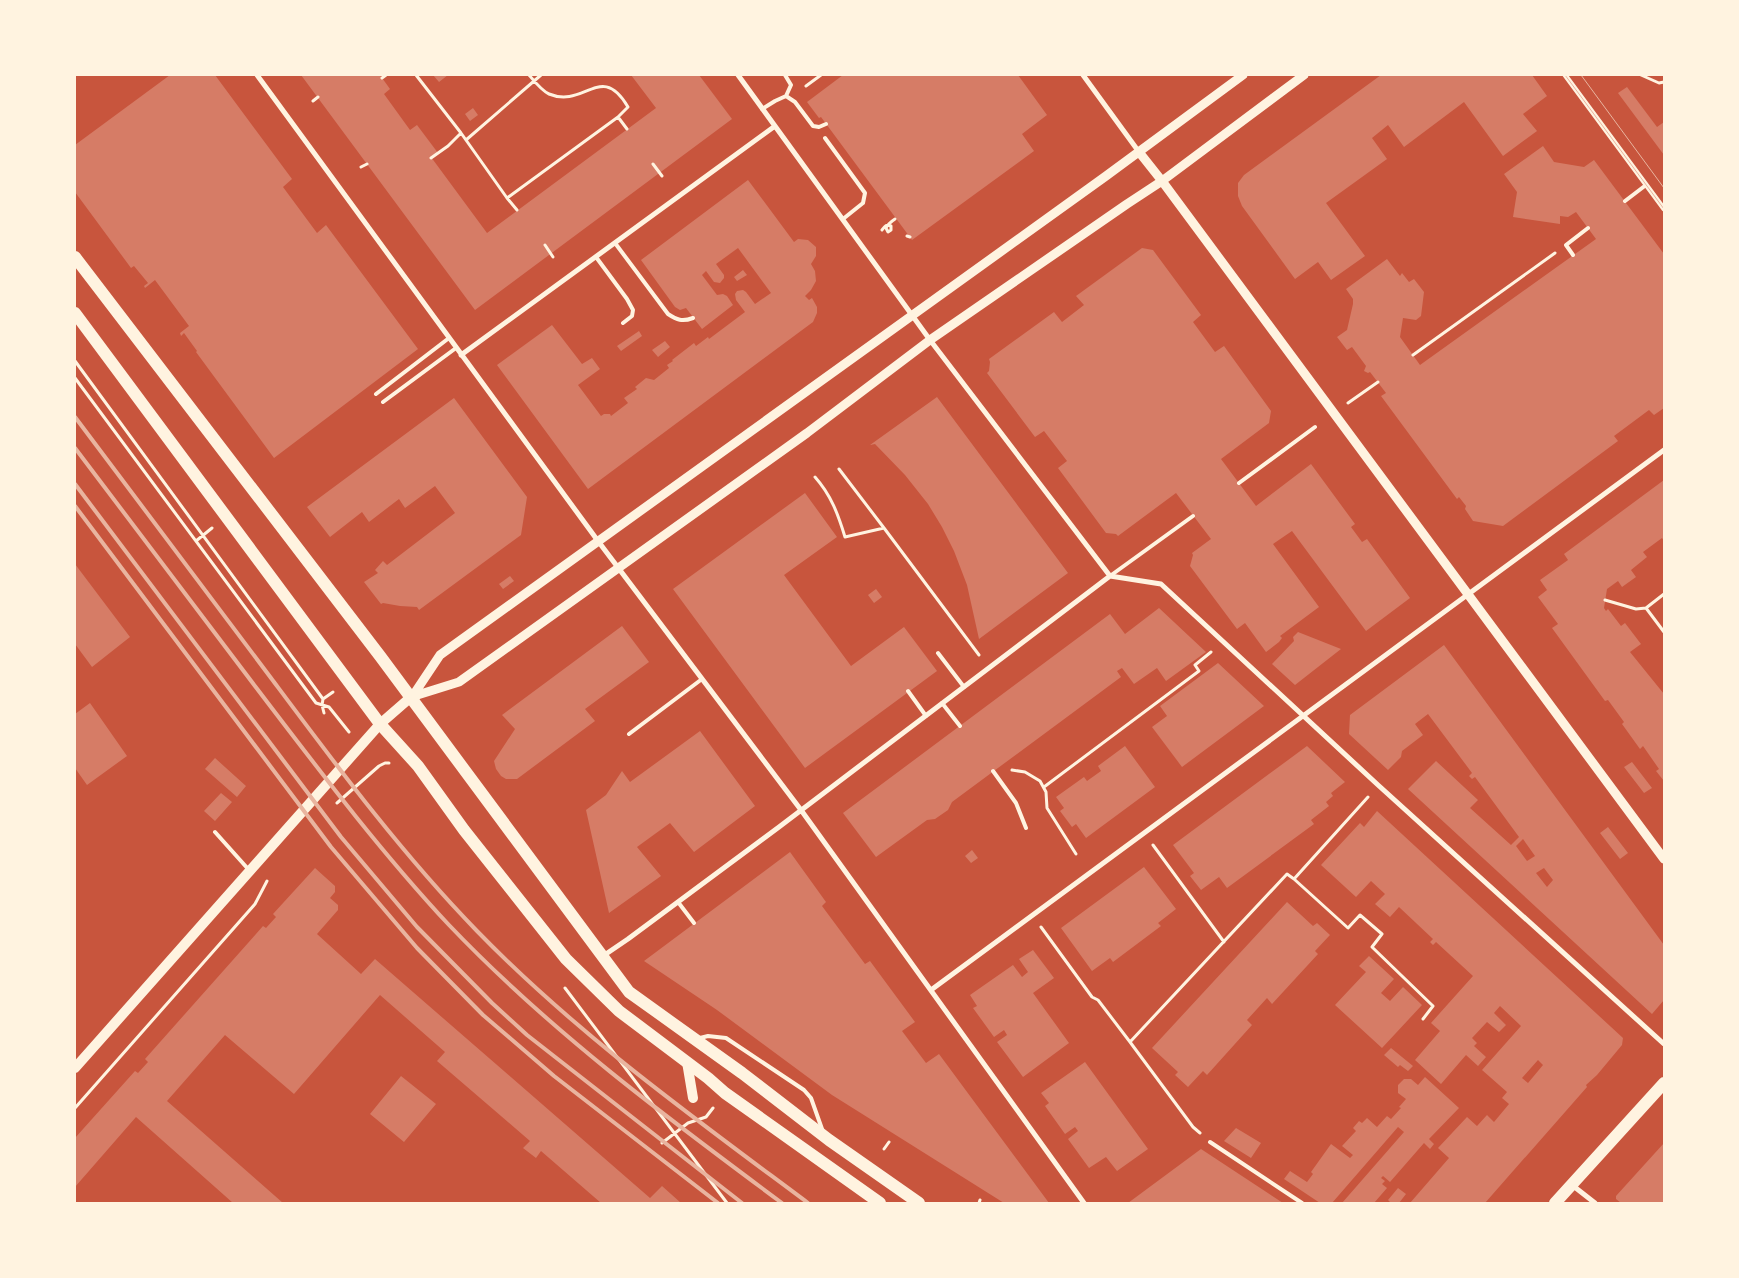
<svg xmlns="http://www.w3.org/2000/svg" width="1739" height="1278" font-family="Arial,sans-serif">
  <rect width="100%" height="100%" fill="#c8553d"/>
  <path fill="#d67c66" fill-rule="evenodd" d="M170 75H215L292 179 283 187 317 233 326 225 418 349 274 458 196 352 197 351 184 333 181 336 180 333 189 326 155 280 145 288 144 286 148 283 134 266 131 268 75 192V145Z
    M301 75H380L390 89 384 94 410 130 417 125 438 153 431 157 487 233 656 108 631 75H699L732 119 475 310Z
    M433 75H448L439 82Z
    M843 75H1018L1047 115 1022 134 1034 151 912 240 821 117 819 118 807 102Z
    M1381 75H1532L1547 96 1523 114 1537 131 1503 156 1464 102 1404 147 1388 125 1372 138 1387 159 1326 203 1365 256 1331 280 1318 262 1295 279 1242 206 1238 196V183L1244 175Z
    M1627 87 1657 127 1664 122V155L1618 93Z
    M473 108 478 115 470 121 465 114Z
    M1543 146 1554 162 1584 167 1594 160 1664 254V408L1654 415 1649 410 1614 436 1618 441 1503 526 1473 521 1465 509 1466 506 1459 497 1457 499 1381 396 1386 393 1370 372 1368 373 1364 371 1366 366 1352 347 1347 350 1337 337 1347 330 1353 304V299L1346 289 1387 259 1400 276 1402 273 1409 282 1414 279 1424 292 1421 316 1416 320 1403 318 1400 337 1420 365 1596 239 1576 212 1568 217 1560 216V224L1513 217 1517 192 1504 174Z
    M748 180 794 242 798 239 808 240 816 247V256L811 264 815 271 816 281 811 290 805 296 809 300 812 298 817 307V313L813 322 588 489 497 365 552 325 582 364 592 358 600 369 578 385 601 416 604 414H610L611 416 628 403 624 398 637 389 635 387 646 378 654 380 669 368 667 365 673 361 672 360 694 343 696 346 708 337 709 339 745 312 736 300 735 294 737 291 743 290 746 292 755 304 771 293 738 248 716 264 724 275V278L720 283 714 282 706 271 702 275 717 295 723 294 727 296 733 305 702 329 686 308 680 310 675 307 641 260Z
    M1142 248 1153 250 1201 315 1193 322 1215 352 1224 346 1271 411 1269 423 1221 459 1256 506 1311 464 1355 524 1351 527 1362 542 1367 539 1410 598 1366 631 1292 531 1273 544 1319 607 1280 636 1282 638 1279 642 1266 652 1245 623 1237 629 1190 566 1193 555 1192 553 1211 539 1176 493 1118 536 1116 534 1106 533 1058 468 1067 461 1044 431 1035 437 987 373 989 371 990 362 989 359 1054 312 1062 322 1084 305 1076 296Z
    M743 270 747 275 737 281 734 277Z
    M639 331 642 336 621 351 617 346Z
    M665 341 670 347 658 357 652 350Z
    M937 397 1068 573 979 639 967 585 954 551 942 527 928 504 905 475 875 444 870 445Z
    M454 398 527 497 521 535 419 610 417 607 400 606 383 603 381 604 364 582 378 573 375 570 383 561 387 565 455 513 435 486 405 508 399 499 369 522 362 512 330 537 307 507Z
    M1664 480V541L1662 538 1643 552 1647 557 1631 570 1636 577 1622 587 1618 581 1607 589 1604 608 1606 611 1608 609 1621 626 1625 623 1641 644 1630 652 1664 694V781L1656 771 1659 769 1643 746 1640 749 1622 724 1624 722 1608 700 1605 701 1552 628 1558 624 1538 597 1547 590 1540 580 1568 560 1564 554Z
    M805 493 837 537 784 575 851 666 904 627 937 671 805 768 673 589Z
    M75 564 130 637 92 667 75 644Z
    M510 576 514 581 503 589 499 584Z
    M876 589 882 597 874 603 868 595Z
    M1159 608 1206 652 1166 681 1157 668 1134 684 1122 668 1117 671 1121 677 952 802 948 810 935 819 927 820 876 857 843 813 1110 614 1125 634Z
    M622 626 649 662 585 709 595 721 517 779H506L501 776 496 769 494 761 515 729 502 715Z
    M1298 632 1341 649 1295 685 1272 664 1294 641 1293 637Z
    M1444 645 1664 945V1000L1652 1014 1408 789 1436 761 1478 800 1470 808 1511 845 1519 837 1475 777 1472 779 1469 776 1472 773 1428 714 1415 724 1423 735 1402 751 1401 757 1388 770 1349 734 1350 715ZM1523 839 1535 856 1527 861 1516 846ZM1544 868 1553 880 1547 887 1536 873Z
    M1218 663 1264 706 1182 767 1152 727 1167 716 1160 706Z
    M90 703 127 756 87 785 75 768V714Z
    M700 731 755 806 694 852 670 823 637 847 661 876 609 913 586 810 606 795 622 771 630 782Z
    M1125 746 1155 787 1086 838 1076 824 1072 827 1060 811 1064 808 1056 797 1084 777 1087 781 1101 771 1098 766Z
    M1307 746 1345 782 1331 793 1333 796 1326 802 1329 806 1311 820 1314 824 1227 888 1219 877 1201 890 1190 876 1194 873 1173 845Z
    M215 758 246 786 237 797 205 769Z
    M1632 762 1652 788 1644 793 1624 767Z
    M221 793 232 802 215 821 204 811Z
    M1377 811 1623 1038 1622 1045 1597 1075 1586 1085 1587 1087 1485 1203H1410L1449 1158 1438 1148 1467 1117 1477 1126 1487 1115 1494 1122 1509 1104 1502 1098 1507 1092 1482 1070 1521 1026 1500 1006 1494 1013 1506 1025 1499 1032 1487 1022 1472 1038 1477 1043 1474 1046 1486 1057 1478 1066 1466 1055 1441 1084 1415 1060 1440 1031 1431 1023 1473 976 1436 942 1433 945 1430 942 1433 939 1399 907 1390 917 1375 904 1385 894 1371 881 1356 897 1321 865 1360 823 1364 827ZM1538 1060 1543 1065 1528 1083 1522 1078Z
    M1608 827 1628 853 1620 859 1600 833Z
    M972 850 978 858 971 863 965 856Z
    M790 852 826 902 822 906 865 964 870 961 915 1022 902 1031 926 1063 939 1054 1049 1203H1004L832 1095 717 1010 644 961Z
    M1144 867 1176 909 1158 923 1161 926 1113 962 1110 958 1092 971 1061 928Z
    M315 868 335 886V892L330 898 338 905V910L317 934 361 974 375 959 650 1198 662 1186 681 1203H601L541 1151 536 1158 523 1148 530 1141 437 1061 445 1052 380 995 294 1094 225 1035 167 1101 283 1203H233L136 1117 75 1187V1138L135 1071 138 1073 148 1062 145 1059 263 926 266 928 276 917 273 914Z
    M1287 902 1313 926 1317 923 1330 935 1315 951 1318 954 1272 1004 1267 998 1247 1020 1252 1025 1207 1075 1203 1071 1188 1087 1175 1075 1178 1072 1152 1048Z
    M1033 950 1054 978 1033 993 1069 1043 1023 1077 997 1042 1007 1035 1004 1030 994 1037 973 1008 977 1006 970 995 1013 965 1022 977 1028 972 1019 959Z
    M1369 956 1394 979 1381 993 1390 1001 1403 987 1422 1005 1382 1048 1335 1005 1366 972 1359 966Z
    M1391 1048 1413 1066 1408 1071 1400 1065 1398 1067 1384 1055Z
    M1085 1062 1148 1149 1117 1171 1106 1157 1089 1168 1068 1139 1078 1131 1075 1127 1065 1134 1045 1106 1049 1103 1041 1093Z
    M401 1076 436 1104 404 1142 370 1114Z
    M1425 1077 1459 1108 1429 1139 1434 1144 1430 1149 1424 1143 1390 1182 1383 1176 1381 1178 1385 1181 1382 1184 1387 1188 1374 1203H1342L1404 1132 1398 1127 1332 1203H1320L1284 1179 1290 1171 1307 1182 1313 1174 1311 1172 1331 1144 1350 1158 1353 1155 1342 1146 1356 1131 1353 1128 1359 1121 1362 1123 1367 1118 1377 1127 1387 1116 1391 1119 1401 1108 1399 1107 1406 1099 1398 1093V1085L1404 1079H1411L1418 1085Z
    M1236 1128 1261 1143 1251 1158 1224 1141Z
    M1664 1143V1203H1621L1616 1199V1196Z
    M1201 1149 1283 1203H1128Z
    M1398 1188 1406 1194 1399 1203H1391L1388 1200Z"/>
  <g fill="none" stroke-linecap="round" stroke-linejoin="round">
    <path stroke="#fff3e0" stroke-width="3" d="M416 75 461 133 507 198 517 210
      M529 75C534 81 542 91 549 94 585 109 601 61 628 107L618 117 627 129
      M1641 75 1659 83 1664 82
      M382 78 386 75
      M806 86 821 75
      M313 101 318 97
      M466 140 541 75
      M431 158 448 146 461 133
      M653 164 662 176
      M361 167 367 164
      M507 198 618 117
      M882 230C885 226 886 224 891 226V230L888 232 886 228C888 224 892 221 895 219
      M907 236 910 237
      M545 245 553 257
      M1413 355 1555 253
      M75 361 323 699 322 705 324 713
      M75 378 316 703 329 707 349 732
      M1348 403 1378 382
      M839 469 884 528
      M815 477C831 495 838 514 845 537L884 528 979 655
      M196 541 212 528
      M1605 600 1636 609 1646 608 1664 632
      M1646 608 1664 594
      M323 699 333 692
      M1012 770 1025 772 1040 781 1046 792 1047 808 1076 854
      M1044 787 1199 671 1195 665 1211 652
      M337 803 379 766 385 763H389
      M1153 845 1224 942
      M1294 879 1348 928 1360 915 1382 934 1372 947 1433 1006 1423 1019
      M1041 927 1092 997 1098 1000 1130 1042 1287 874 1294 879 1368 797
      M565 988 727 1203
      M1130 1042 1193 1127 1200 1133
      M75 1108 255 904 267 881
      M662 1143 688 1123 706 1117 713 1108
      M884 1149 889 1142
      M979 1203 980 1200"/>
    <path stroke="#fff3e0" stroke-width="4" d="M785 75 791 85 786 96
      M762 109 775 101 786 96 795 102 813 126 819 127 826 124
      M825 138 865 193 863 203 843 219
      M1625 201 1646 185
      M615 243 668 314C677 320 682 322 693 318
      M1573 255 1566 245 1588 228
      M596 257 627 299 633 310 632 316 623 323
      M376 394 449 338
      M383 402 456 348
      M1239 483 1315 427
      M1110 576 1193 516
      M938 653 964 687
      M908 691 926 716
      M942 703 960 726
      M629 734 702 679
      M993 771 1016 803 1026 828
      M215 832 249 870
      M678 902 694 923
      M700 1038 708 1036 726 1038 804 1090 811 1098 822 1129
      M1210 1142 1302 1203"/>
    <path stroke="#fff3e0" stroke-width="5" d="M257 75 598 541 801 810 1084 1203
      M738 75 930 340 1110 576
      M1083 75 1139 152
      M1565 75 1664 209
      M461 355 775 126
      M1110 576 1161 584 1378 785 1664 1044
      M603 956 628 939 779 827 1110 576
      M931 990 1664 450
      M1572 1185 1595 1203"/>
    <path stroke="#fff3e0" stroke-width="9" d="M1139 152 1162 181 1664 859
      M411 697 459 682 807 433 930 340 1127 204 1162 181 1304 75
      M412 697 440 655 1106 176 1243 75"/>
    <path stroke="#fff3e0" stroke-width="10" d="M687 1062 693 1098
      M75 1068 380 724 411 697"/>
    <path stroke="#fff3e0" stroke-width="12" d="M75 257 380 656 629 992 742 1073 829 1140 919 1203
      M75 313 380 724 418 766 464 830 566 959 619 1011 708 1078 725 1093 880 1203
      M1555 1203 1664 1083"/>
    <path stroke="#e9b49f" stroke-width="1" d="M1565 75 1664 209
      M1581 75 1664 188"/>
    <path stroke="#e9b49f" stroke-width="4" d="M75 417C140 504 205 591 271 678 336 765 401 853 477 931 577 1034 693 1117 808 1203
      M75 448C136 528 197 609 258 690 319 770 380 851 449 925 549 1030 666 1117 782 1203
      M75 484 341 837 417 927 492 1003 527 1035 742 1203
      M75 506 331 847 417 948 483 1015 554 1076 718 1203"/>
  </g>
  <rect width="1739" height="1278" fill="none" stroke="#fff3e0" stroke-width="152"/>
</svg>
